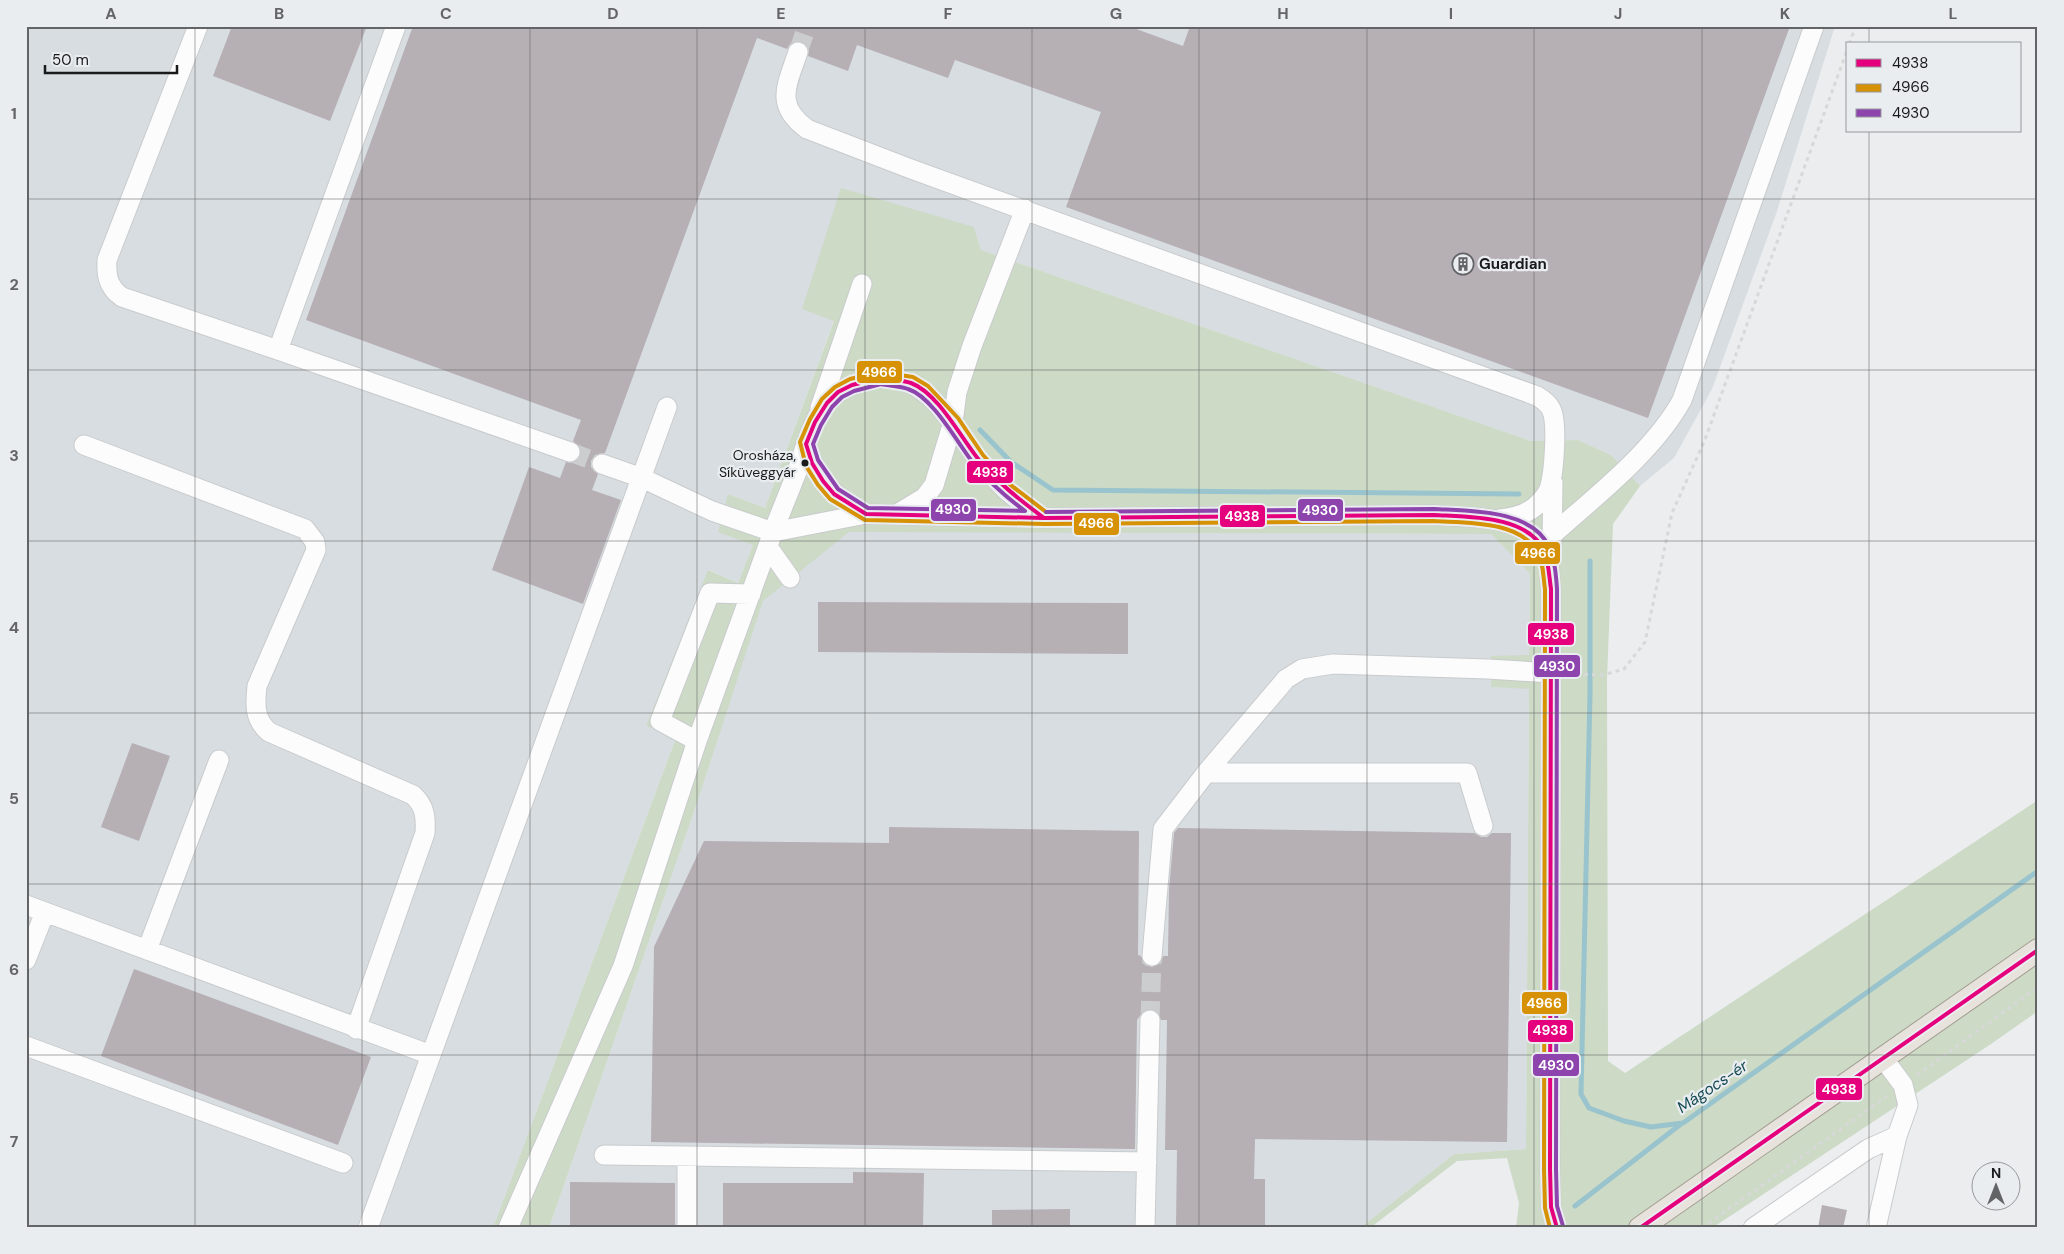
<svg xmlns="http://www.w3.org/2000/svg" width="2064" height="1254" font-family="'DM Sans',sans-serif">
  <rect width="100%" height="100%" fill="#ebedef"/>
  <path fill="#d7dde1" d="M26 26H1835L1776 214 1712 389 1674 458 1640 486 1611 455 1578 440 1531 441 981 250 974 227 802 309 834 320 765 508 728 494 753 545 738 583 709 570 646 726 676 738 493 1228H26Z
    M849 531 1491 534 1530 574 1529 656H1492L1491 687 1529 688 1526 1149 1454 1154 1360 1228H549L698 800 763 600Z"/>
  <path fill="#ccdac6" d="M841 188 974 227 981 250 1531 441 1578 440 1611 455 1640 486 1613 524 1607 679 1608 1061 1625 1073 2038 800V1011L1991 1044 1712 1228H1516L1519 1203 1507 1158 1457 1161 1370 1228H1360L1454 1154 1526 1149 1529 689 1491 687V656L1529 655 1530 574 1491 534 849 532 763 601 698 800 549 1228H493L676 738 646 726 708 570 738 583 753 545 718 532 728 494 765 508 834 321 802 309Z"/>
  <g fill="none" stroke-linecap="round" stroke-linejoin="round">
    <path stroke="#99c4cd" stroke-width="5" d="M980 430 1011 462 1053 490 1519 494
      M1590 561V694L1581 1094 1589 1108 1624 1121 1651 1127 1683 1123 2038 871
      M1575 1206 1681 1124"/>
  </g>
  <path fill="#b6afb4" d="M232 26H367L330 121 213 76Z
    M413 26H1128L1183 46 1190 26H1790L1648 418 1066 207 1101 112 955 60 948 78 857 45 848 71 808 56 809 49 802 42 795 41 790 44 787 49 757 38 605 453 595 455 591 461V467L598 474 592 490 621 500 583 604 492 570 529 467 560 478 566 462 573 463 580 456 581 449 573 441 581 420 306 320Z
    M818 602 1128 603V654L818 652Z
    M132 743 170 756 139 841 101 827Z
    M889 827 1139 831 1138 955 1141 956 1145 965 1152 967 1161 963 1163 956H1168L1169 890 1174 833 1178 828 1474 833 1481 837H1487L1492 833H1511L1507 1142 1255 1139 1254 1179H1265V1228H1176L1177 1150H1165L1167 1020H1161L1156 1011 1150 1009 1144 1010 1137 1020 1135 1149 651 1142 654 947 704 841 889 843Z
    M134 969 371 1057 338 1145 101 1056Z
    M853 1172 924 1173 923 1228H723V1183H853Z
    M570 1182 675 1183V1228H570Z
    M1822 1205 1847 1210 1843 1228H1818Z
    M1070 1209V1228H992V1210Z"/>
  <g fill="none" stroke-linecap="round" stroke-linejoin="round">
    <path stroke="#cccdcf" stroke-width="19" stroke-dasharray="19 9" stroke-linecap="butt" d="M798 52 807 26
      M570 452 602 464
      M1150 1020 1152 956"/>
    <g stroke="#c9cbcc" stroke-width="21">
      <path id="minor" d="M198 26 107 260C106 277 109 288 122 297L278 350 570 452
        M798 52C787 85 774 105 807 129L911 169 1537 396C1542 399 1548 403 1551 409 1558 422 1554 474 1549 489 1547 494 1542 500 1538 504 1527 515 1513 518 1499 519
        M278 350 396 26
        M820 408 862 284
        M806 444C818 483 832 495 866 514
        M84 445 305 529 315 542 316 550 257 686C255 705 254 719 269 732L413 795C425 806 426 817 425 833L356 1029
        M602 464 642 478 712 511 773 532C781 511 790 490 798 469 805 447 812 422 826 403 836 391 851 385 865 381 923 365 949 420 977 458 985 468 994 477 1002 486 1014 499 1031 508 1044 518
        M897 514 925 497 934 485 953 422 957 392 972 346 1025 209
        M1552 535C1596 496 1654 451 1682 400L1814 26
        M1552 543 1553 483
        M768 547 790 578
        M697 741 660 721 710 593 751 594
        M1206 773H1467L1483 826
        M26 905 431 1055
        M147 950 219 760
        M1152 956 1163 829 1206 773 1286 679 1302 669 1333 664 1488 669 1552 673
        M26 960 45 912
        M26 1046 343 1163
        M604 1155 1147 1162
        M368 1228 667 407
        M508 1228 623 966 697 741 773 532 866 514 1044 518 1434 515C1474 518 1540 513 1549 566 1550 573 1550 582 1551 589L1550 1169 1551 1207 1557 1228
        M687 1228V1156
        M1145 1228 1150 1020
        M1753 1228 1868 1149 1897 1136
        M1876 1228 1897 1136 1908 1105 1903 1085 1883 1058"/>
    </g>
    <g stroke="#a49c92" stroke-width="24">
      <path id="major" d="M1640 1228 2038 950"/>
    </g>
    <path stroke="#d7d8d8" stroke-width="3" stroke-dasharray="4 4" stroke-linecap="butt" d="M1849 44 1856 26
      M1568 674 1603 675 1624 669 1645 642 1672 513 1704 442 1848 48
      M1917 1075 2038 987
      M1702 1228 1887 1096"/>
    <use href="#minor" stroke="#fcfcfd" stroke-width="19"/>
    <use href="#major" stroke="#e7e2db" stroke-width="22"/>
    <g stroke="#eaedf0" stroke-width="8">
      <path id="bus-1" d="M881 378C890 380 902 380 911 383 938 393 961 438 979 460 998 483 1020 500 1044 518L866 514 834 494 823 481 812 463 806 444 815 422 827 403 838 392 852 385Z
        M1044 518 1434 515C1467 517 1528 515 1544 551 1549 563 1549 576 1551 589L1550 1169 1551 1207 1557 1228
        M1640 1228 2038 950"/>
    </g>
    <g stroke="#eaedf0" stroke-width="8">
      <path id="bus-2" d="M1046 512 1008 483 983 455 958 418 928 386 913 377 880 372 850 379 835 387 822 399 810 419 800 442 806 466 818 485 830 499 865 520 1044 524 1434 521C1465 523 1520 520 1537 552 1544 563 1543 577 1545 589L1544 1169 1545 1208 1550 1228"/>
    </g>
    <g stroke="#eaedf0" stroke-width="8">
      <path id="bus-3" d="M881 384C890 386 900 386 908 389 933 397 958 444 974 464 989 482 1006 497 1025 511L868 508 838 489 818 460 813 444 821 425 832 407 842 397 854 391Z
        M1046 512 1434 509C1469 511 1532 509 1549 547 1555 561 1556 575 1557 589L1556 1169 1557 1206 1563 1226"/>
    </g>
    <use href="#bus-1" stroke="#e5007d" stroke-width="4"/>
    <use href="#bus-2" stroke="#d69104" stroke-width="4"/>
    <use href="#bus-3" stroke="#8e44ad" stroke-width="4"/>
  </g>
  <path fill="none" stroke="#626465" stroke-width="1" stroke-opacity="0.55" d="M195 26V1228M362 26V1228M530 26V1228M697 26V1228M865 26V1228M1032 26V1228M1199 26V1228M1367 26V1228M1534 26V1228M1702 26V1228M1869 26V44M1869 131V1228M26 199H2038M26 370H2038M26 541H2038M26 713H2038M26 884H2038M26 1055H2038"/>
  <defs>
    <g id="building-ring" transform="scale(1.125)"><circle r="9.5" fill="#eaedf0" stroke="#626465" stroke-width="1.5"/><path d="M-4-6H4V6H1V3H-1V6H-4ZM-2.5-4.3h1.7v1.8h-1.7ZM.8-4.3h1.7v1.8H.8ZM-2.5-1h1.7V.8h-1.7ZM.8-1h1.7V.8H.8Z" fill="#626465"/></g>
  </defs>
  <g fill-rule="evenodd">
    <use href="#building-ring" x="1463" y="264"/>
  </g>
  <circle fill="#191a1b" stroke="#eaedf0" stroke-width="2" cx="805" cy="463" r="4.5"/>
  <g text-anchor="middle" stroke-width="4.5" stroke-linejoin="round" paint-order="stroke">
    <g font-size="14" fill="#191a1b" stroke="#eaedf0" text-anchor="end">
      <text x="796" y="460">Orosháza,<tspan x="796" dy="17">Síküveggyár</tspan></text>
    </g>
    <g font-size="15" font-weight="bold" fill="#191a1b" stroke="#eaedf0" text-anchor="start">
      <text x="1479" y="269">Guardian</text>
    </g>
    <g font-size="16" font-style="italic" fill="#154b54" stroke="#eaedf0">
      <text transform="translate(1712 1086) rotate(-34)" y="6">Mágocs-ér</text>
    </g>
  </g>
  <g stroke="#eaedf0" stroke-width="2">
    <rect x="856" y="360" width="47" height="24" rx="5" fill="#d69104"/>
    <rect x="966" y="460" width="48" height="24" rx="5" fill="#e5007d"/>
    <rect x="930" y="498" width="47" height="24" rx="5" fill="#8e44ad"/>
    <rect x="1297" y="498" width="47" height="24" rx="5" fill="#8e44ad"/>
    <rect x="1219" y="504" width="47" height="24" rx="5" fill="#e5007d"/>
    <rect x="1073" y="512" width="47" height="24" rx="5" fill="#d69104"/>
    <rect x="1514" y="541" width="47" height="24" rx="5" fill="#d69104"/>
    <rect x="1527" y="622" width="48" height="24" rx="5" fill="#e5007d"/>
    <rect x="1533" y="654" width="48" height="24" rx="5" fill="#8e44ad"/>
    <rect x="1521" y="991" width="47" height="24" rx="5" fill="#d69104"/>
    <rect x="1527" y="1019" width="47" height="24" rx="5" fill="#e5007d"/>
    <rect x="1532" y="1053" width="48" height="24" rx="5" fill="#8e44ad"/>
    <rect x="1815" y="1077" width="48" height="24" rx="5" fill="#e5007d"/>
  </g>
  <g font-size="14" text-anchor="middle" font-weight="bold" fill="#fff">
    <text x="879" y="377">4966</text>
    <text x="990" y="477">4938</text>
    <text x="953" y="514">4930</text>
    <text x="1320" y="515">4930</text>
    <text x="1242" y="521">4938</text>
    <text x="1096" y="528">4966</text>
    <text x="1538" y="558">4966</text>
    <text x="1551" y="639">4938</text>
    <text x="1557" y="671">4930</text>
    <text x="1544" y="1008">4966</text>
    <text x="1550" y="1035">4938</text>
    <text x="1556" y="1070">4930</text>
    <text x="1839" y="1094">4938</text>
  </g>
  <rect width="2064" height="1254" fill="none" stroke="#eaedf0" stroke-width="55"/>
  <rect x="1846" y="42" width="175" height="90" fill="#eaedf0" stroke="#96999b"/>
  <rect x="1856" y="59" width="25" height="8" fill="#e5007d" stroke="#96999b"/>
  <text x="1892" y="68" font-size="15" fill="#191a1b">4938</text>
  <rect x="1856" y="84" width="25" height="8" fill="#d69104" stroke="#96999b"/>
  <text x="1892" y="92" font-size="15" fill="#191a1b">4966</text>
  <rect x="1856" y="109" width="25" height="8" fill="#8e44ad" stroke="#96999b"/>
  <text x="1892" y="118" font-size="15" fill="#191a1b">4930</text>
  <g transform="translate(1996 1186)"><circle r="24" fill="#eaedf0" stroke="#96999b"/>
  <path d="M0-4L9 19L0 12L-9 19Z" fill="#626465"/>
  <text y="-8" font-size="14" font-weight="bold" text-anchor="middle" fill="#191a1b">N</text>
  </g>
  <path d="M45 65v8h132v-8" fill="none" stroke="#191a1b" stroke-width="2.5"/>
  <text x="52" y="65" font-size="15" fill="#191a1b" stroke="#eaedf0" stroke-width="4" paint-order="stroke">50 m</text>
  <rect x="28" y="28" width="2008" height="1198" fill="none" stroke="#626465" stroke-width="2"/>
  <g font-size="16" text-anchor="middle" font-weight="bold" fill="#626465">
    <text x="111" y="19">A</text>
    <text x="279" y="19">B</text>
    <text x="446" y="19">C</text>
    <text x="613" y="19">D</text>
    <text x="781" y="19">E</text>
    <text x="948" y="19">F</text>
    <text x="1116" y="19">G</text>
    <text x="1283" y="19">H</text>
    <text x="1451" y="19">I</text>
    <text x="1618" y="19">J</text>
    <text x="1785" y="19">K</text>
    <text x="1953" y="19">L</text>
    <text x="14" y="119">1</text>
    <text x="14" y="290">2</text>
    <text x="14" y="461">3</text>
    <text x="14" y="633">4</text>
    <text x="14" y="804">5</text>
    <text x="14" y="975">6</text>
    <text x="14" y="1147">7</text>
  </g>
</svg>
